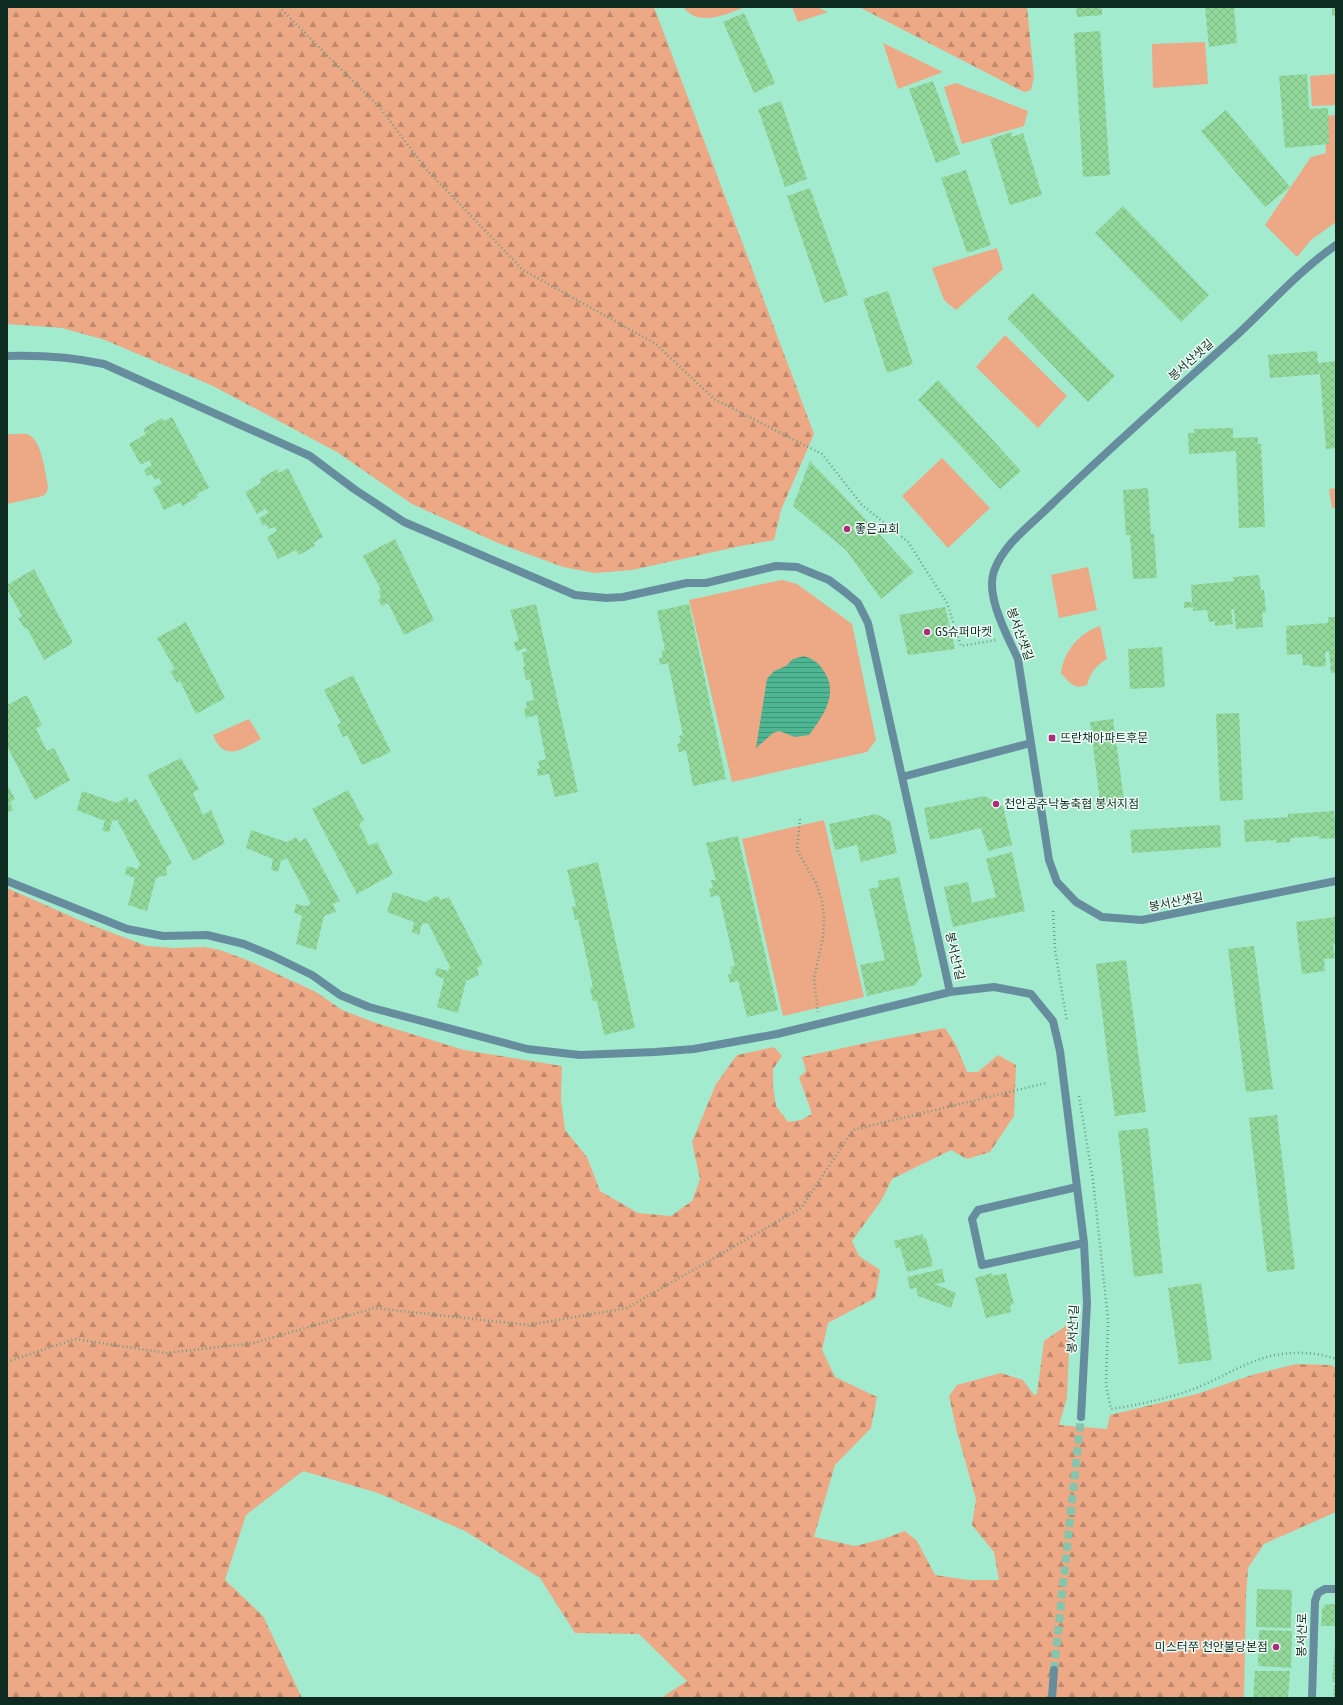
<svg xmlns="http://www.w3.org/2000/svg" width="1343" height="1705" font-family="'Fira Sans Condensed','Noto Sans KR',sans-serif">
  <defs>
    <pattern id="forest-firs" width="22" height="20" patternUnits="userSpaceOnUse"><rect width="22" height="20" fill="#eda885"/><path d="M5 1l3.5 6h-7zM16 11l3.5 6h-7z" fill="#be896c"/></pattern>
    <pattern id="water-rules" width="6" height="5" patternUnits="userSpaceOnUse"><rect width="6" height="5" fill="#4eb692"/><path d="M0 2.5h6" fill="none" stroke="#3f9477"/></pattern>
    <pattern id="building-cross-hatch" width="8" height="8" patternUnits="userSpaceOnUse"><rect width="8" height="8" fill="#92d89b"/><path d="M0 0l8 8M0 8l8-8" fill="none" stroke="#7dba85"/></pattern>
  </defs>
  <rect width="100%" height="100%" fill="#a3ebce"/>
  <path fill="#eda885" d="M683 7H746C725 14 700 28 683 7Z
    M792 7H817L828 12 798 22Z
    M1205 42 1208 84 1153 88 1152 44Z
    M883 43 943 72 898 89Z
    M1336 74V105L1312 106 1310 76Z
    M956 83 1028 111 1024 126 962 144 944 87Z
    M1336 115V222L1311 240 1297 257 1265 225 1311 157 1326 153 1324 116Z
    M997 248 1003 269 956 310 944 300 932 268Z
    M1005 335 1067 396 1038 428 976 367Z
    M7 434C13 435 19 433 26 434 42 437 45 473 48 486L47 492 43 496 7 504Z
    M942 458 990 508 948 548 902 496Z
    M1336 488V508H1332L1329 489Z
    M1088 567 1097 610 1059 618 1051 575Z
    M782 580 797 584 852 624 876 740 867 752 732 782 689 600Z
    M1100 626 1107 659C1097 664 1090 673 1087 685 1074 690 1070 683 1061 673 1064 651 1079 633 1100 626Z
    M249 719 261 739C242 749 224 763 213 735Z
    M824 820 864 997 783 1016 742 839Z"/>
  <path fill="url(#forest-firs)" d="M7 7H654L814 434 781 510 774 540 736 547 632 570 595 573 563 567 498 543 412 504 337 452 213 386 105 340 62 328 7 324Z
    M859 7H1027L1034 77 1031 90 1024 92Z
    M7 888 86 923 147 946 174 948 204 947 220 950 247 960 316 992 342 1010 376 1023 464 1050 562 1066 561 1099 565 1130 587 1157 600 1191 638 1213 671 1216 692 1201 700 1179 692 1142 716 1084 737 1055 774 1047 782 1056 773 1069V1087L776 1106 788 1122 801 1120 812 1114 799 1077 806 1071 802 1057 870 1042 945 1028 956 1045 967 1072H978L998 1055 1016 1065 1014 1116 990 1152 967 1159 951 1150 892 1179 881 1201 852 1241 859 1256 880 1270 875 1298 828 1323 822 1350 835 1377 877 1397 871 1428 835 1465 814 1537 855 1546 883 1539 905 1531 917 1541 935 1575 968 1580H999L994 1552 972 1525 976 1499 957 1432 949 1396 957 1385 1001 1373 1023 1380 1034 1395 1037 1394 1044 1341 1070 1323 1067 1398 1059 1425 1107 1429 1110 1415 1197 1394 1252 1375 1296 1364 1331 1365 1336 1368V1512L1264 1544 1248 1568 1246 1596 1244 1698H661L687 1681 639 1634 575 1633 540 1578 465 1531 378 1493 303 1471 246 1515 225 1580 263 1616 302 1698H7Z"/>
  <path fill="url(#water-rules)" d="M804 656C813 659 818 662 823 670 840 693 823 716 809 735L795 737 779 731 773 733 756 748 767 679 774 671 786 666 793 659Z"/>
  <path fill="url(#building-cross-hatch)" d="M1076 7H1102V15L1077 17Z
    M1205 7H1234L1237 43 1209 47Z
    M1332 7H1336V15L1332 16Z
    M744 13 775 83 754 93 723 22Z
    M1100 31 1110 175 1083 177 1074 33Z
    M1307 74 1309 109 1328 108 1329 144 1285 148 1279 76Z
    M933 81 960 154 936 163 909 89Z
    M781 101 807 179 785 187 758 109Z
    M1226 110 1290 187 1265 207 1201 131Z
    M1011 132 1012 137 1023 133 1042 195 1010 205 990 139Z
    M966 170 991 245 967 253 941 178Z
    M810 188 848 295 824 303 787 196Z
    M1123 206 1209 295 1181 322 1095 233Z
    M888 291 913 364 887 373 863 299Z
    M1033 293 1115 376 1088 402 1007 318Z
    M1317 351 1318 363 1336 361V448L1326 449 1320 374 1270 378 1268 355Z
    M938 380 1021 471 1000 489 918 400Z
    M172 417 209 488 197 494 198 497 182 506 180 502 164 510 153 488 162 483 159 478 155 480 151 474 147 476 144 470 152 465 149 460 141 465 129 444 146 434 143 429 162 418 164 421Z
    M1233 428V438L1258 437V444H1261L1265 527 1239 528 1236 451 1189 454 1188 433H1194V429Z
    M810 461 854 507 914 572 881 599 846 550 793 506Z
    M288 468 323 537 313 543 315 546 299 555 296 550 278 559 267 537 277 531 274 527 269 529 266 524 263 526 259 518 268 513 266 509 257 514 245 492 261 483 260 479 277 469 279 473Z
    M1148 488 1151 534H1154L1157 578 1133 579 1130 535H1126L1123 490Z
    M395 539 434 620 404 635 388 603 382 606 378 600 381 597 378 591 381 590 363 556Z
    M34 569 73 643 44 660 27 628 25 629 18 618 22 616 7 589V585Z
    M1259 575 1261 590H1264L1266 612 1262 613 1263 627 1236 629 1234 609H1231L1233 624 1215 626V621L1209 622 1207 610 1193 611V607L1184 608V602H1192L1191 585 1234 581 1233 577Z
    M536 604 578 792 555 797 549 774 538 776 537 769 540 768 538 761 546 759 537 715 526 718 524 709 527 708 526 702 534 700 530 679 526 680 523 667H525L522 653 527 651 526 648 516 651 514 642 519 641 510 610Z
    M689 604 726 779 693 786 686 750 679 752 677 744 681 743 679 736 683 735 668 663 660 665 659 658 663 657 661 651 665 650 657 611Z
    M945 607 955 649 908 655 899 615Z
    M1328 617H1336V673H1331L1329 652H1325L1326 666 1312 667 1309 665H1303L1302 654 1287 655 1286 626 1328 623Z
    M186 622 225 698 196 714 180 681 177 683 170 671 175 669 157 638Z
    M1162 647 1165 687 1130 689 1128 649Z
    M353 675 391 752 362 765 347 735 343 737 337 725 341 723 324 690Z
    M27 695 42 725 36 729 47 751 54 748 70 780 35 800 7 746V705Z
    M1239 713 1243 800 1220 801 1216 714Z
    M1113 719 1125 807 1101 810 1090 722Z
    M181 758 199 789 193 793 203 815 211 810 225 843 193 861 147 775Z
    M7 784 15 799 10 802 13 810 7 813Z
    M348 790 364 820 359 824 369 846 377 842 393 874 357 894 312 809Z
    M82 791 117 803 127 797 129 803 136 799 172 863 166 867 167 875 156 878 147 911 128 905 135 878 125 874 127 866 138 869 140 864 117 820 112 821 109 833 102 830 105 821 77 810Z
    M985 796 1003 806 1012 845 988 851 981 828 930 840 924 808Z
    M1334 811 1336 838 1319 839V836L1290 838V842L1276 843V840L1245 842 1244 820 1288 817V814Z
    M876 814 890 821 897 853 861 862 857 845 835 850 829 824Z
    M1220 825 1221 847 1132 853 1130 830Z
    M251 830 287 842 296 837 299 842 306 838 340 901 333 904 336 912 324 916 316 950 296 944 302 916 294 912 296 904 306 906 311 904 287 858 281 861 278 872 271 870 273 859 246 848Z
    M738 836 778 1010 747 1017 738 981 730 983 728 975 732 973 730 967 735 966 719 895 711 897 709 889 713 888 711 880H716L706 843Z
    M1012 852 1025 911 953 927 944 887 968 882 972 903 996 897 986 859Z
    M598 862 635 1028 604 1035 597 1001H593L590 988 593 987 578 919 575 920 572 907 576 906 567 870Z
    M899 877 922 976 915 985 867 996 860 965 885 960 869 889 879 887 878 881Z
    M393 892 426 902 437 895 441 900 449 897 483 964 477 968 479 975 466 981 458 1013 437 1007 444 979 435 975 437 968 448 971 450 967 428 923 422 924 419 935 412 932 414 922 387 912Z
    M1336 917V944L1333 945 1335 958 1324 959 1325 971 1302 974 1296 922Z
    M1254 946 1273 1089 1246 1092 1228 949Z
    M1126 960 1146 1112 1115 1116 1096 964Z
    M1277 1115 1295 1269 1267 1272 1249 1118Z
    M1148 1128 1163 1273 1134 1277 1118 1131Z
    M923 1234V1239L926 1238 933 1266 907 1272 900 1247 896 1248 894 1241Z
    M942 1269 945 1282 935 1284 956 1293 951 1308 918 1296 916 1288 910 1289 907 1277Z
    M992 1273 993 1276 1006 1273 1014 1304 1010 1305 1011 1312 986 1318 975 1278Z
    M1201 1283 1212 1360 1179 1364 1168 1288Z
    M1257 1589 1292 1590 1291 1628 1256 1627Z
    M1326 1604H1336V1626H1321L1322 1609Z
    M1259 1630 1292 1631 1291 1668 1258 1666Z
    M1335 1641 1336 1682H1332Z
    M1255 1671H1290L1288 1698H1253Z
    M1334 1685H1336V1698H1333Z"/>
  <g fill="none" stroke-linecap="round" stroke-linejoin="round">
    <path stroke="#85c5ab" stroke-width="8" stroke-dasharray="8 4" stroke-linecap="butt" d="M1054 1670 1081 1417"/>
    <path stroke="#689f8a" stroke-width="2.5" stroke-dasharray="1 3" stroke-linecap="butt" d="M279 7 381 109 426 169 523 270 656 344 714 399 822 454 862 505 908 542 947 603 961 646 996 640
      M800 819 797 850 816 883 822 901 824 918 823 937 814 979 818 1012
      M1053 911 1055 950 1067 1022
      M1079 1096 1093 1180 1108 1320 1106 1385 1111 1409C1138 1405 1165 1399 1191 1390 1213 1382 1233 1369 1255 1361 1279 1351 1312 1350 1336 1359
      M7 1362 75 1339 166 1353 254 1343 374 1308 528 1325 627 1308 801 1208 853 1130 1046 1083"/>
    <path stroke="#668d9e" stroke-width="8" d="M1336 245C1300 270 1270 304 1238 334 1176 390 1113 445 1053 503 1032 524 1004 543 994 571 985 596 1008 637 1018 659L1049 860 1057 882 1076 902 1102 917 1142 920 1336 881
      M7 356C40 355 72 357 104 364L310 456 354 489 404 522 575 595 606 598 623 597 687 583H706L776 566 797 567 829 580 845 592 858 603 868 623 902 777
      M1031 743 902 777 950 992 994 987 1031 994 1053 1021 1060 1051 1084 1243 1087 1303 1081 1417
      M7 881 127 929 163 936 207 935 244 944 273 956 312 975 340 995 369 1007 527 1049 580 1055 655 1052 694 1049 777 1034 950 992
      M1077 1187 978 1210 972 1219 982 1265 1084 1243
      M1052 1698 1054 1670
      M1312 1698 1315 1601 1318 1593 1325 1589H1336"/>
  </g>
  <g fill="#ab2c7a" stroke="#f0fdf7" stroke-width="1.5">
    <circle cx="847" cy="529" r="4"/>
    <circle cx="927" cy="632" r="4"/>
    <rect x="1048" y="734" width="8" height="8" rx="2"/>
    <circle cx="996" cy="804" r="4"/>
    <circle cx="1276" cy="1647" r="4"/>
  </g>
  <g text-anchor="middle" stroke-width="3" stroke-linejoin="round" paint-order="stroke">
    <g font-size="12" fill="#0d2b21" stroke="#f0fdf7">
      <text transform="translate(1191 360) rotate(-42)" y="4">봉서산샛길</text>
      <text transform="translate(1020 634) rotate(70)" y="4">봉서산샛길</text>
      <text transform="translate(1176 902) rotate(-11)" y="4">봉서산샛길</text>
      <text transform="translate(955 956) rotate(77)" y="4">봉서산1길</text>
      <text transform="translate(1073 1329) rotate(-87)" y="4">봉서산1길</text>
      <text transform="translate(1302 1635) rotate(-89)" y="4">봉서산로</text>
    </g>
    <g font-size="12" fill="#0d2b21" stroke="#f0fdf7" text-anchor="start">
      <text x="855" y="533">좋은교회</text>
      <text x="935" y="636">GS슈퍼마켓</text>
      <text x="1060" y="742">뜨란채아파트후문</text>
      <text x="1004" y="808">천안공주낙농축협 봉서지점</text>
      <text x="1268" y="1651" text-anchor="end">미스터쭈 천안불당본점</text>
    </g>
  </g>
  <rect width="1343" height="1705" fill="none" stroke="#0d2b21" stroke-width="16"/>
</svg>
